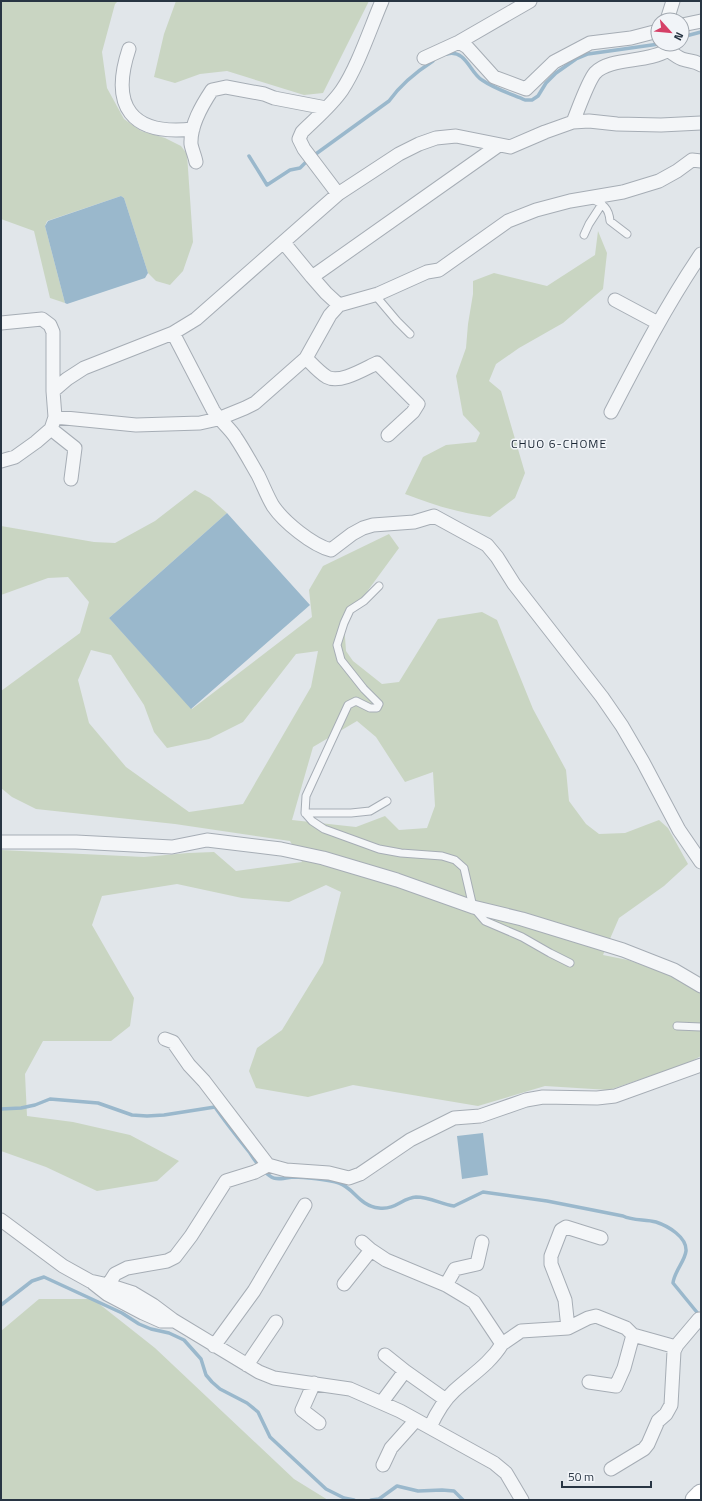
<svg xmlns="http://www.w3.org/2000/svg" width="702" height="1501" font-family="'Titillium Web',sans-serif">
  <rect width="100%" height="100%" fill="#e1e6ea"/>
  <path fill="#c9d5c2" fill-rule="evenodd" d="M1 1H118L115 4 102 52 107 88 124 119 141 131 165 138 181 146 187 154 193 242 183 271 170 285 156 281 148 273 124 198 121 196 47 221 45 226 65 303 50 298 34 231 1 219Z
    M176 1H369L323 93 304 95 227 71 200 74 175 83 154 77 164 34Z
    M598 231 607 253 603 289 563 323 519 348 496 364 489 381 501 391 525 473 515 498 490 517C460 513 433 505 405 494L423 457 446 445 476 442 480 433 463 415 456 376 466 348 468 324 473 294V281L494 273 547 286 595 255Z
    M195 490 210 498 227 513 109 618 192 709 312 617 309 590 323 566 389 534 399 548 344 623 346 651 353 661 382 684 399 682 438 619 482 612 497 620 533 709 566 770 569 801 586 824 599 834 625 833 659 820 668 828 688 864 664 886 619 918 603 955 628 960 684 980 701 988V1056L688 1063 609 1090 545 1086 478 1106 353 1085 308 1097 256 1088 249 1071 257 1048 282 1030 323 963 341 892 326 885 289 902 242 898 177 884 102 896 92 925 134 998 130 1026 111 1041H43L25 1074 27 1116 73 1122 130 1135 179 1161 157 1181 97 1191 46 1167 1 1151V850L144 857 188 853 214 852 236 871 302 862 290 841 175 824 36 809 12 797 1 788V691L80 633 89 602 68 577 48 578 1 595V526L94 542 115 543 155 521ZM91 650 111 655 144 705 154 732 167 748 209 739 243 722 296 654 318 651 311 687 243 804 189 812 126 767 89 723 78 680ZM357 721 376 737 405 782 433 772 435 806 427 828 399 830 385 816 356 827 292 820 313 747Z
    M39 1299H93L155 1348 294 1479 328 1500H1V1331Z"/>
  <path fill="#9ab8cc" d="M121 196 124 198 148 273 145 278 67 304 65 303 45 226 48 221Z
    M227 513 310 605 191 709 109 618Z
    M483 1133 488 1175 462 1179 457 1136Z"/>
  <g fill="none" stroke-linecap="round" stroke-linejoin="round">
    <path stroke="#9ab8cc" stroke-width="3.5" d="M682 37 701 32
      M447 54C466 49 470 73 482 80 495 89 511 94 525 100H532L538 96 546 83 556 73 576 59 588 54 659 44
      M249 156 267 185 290 170 300 168 308 160
      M313 156 389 101C401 84 416 72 433 61
      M1 1109 21 1108 35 1105 50 1099 98 1103 132 1115 147 1116 164 1115 215 1107C226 1123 238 1138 250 1153 255 1161 262 1171 270 1176 276 1181 286 1178 293 1177 304 1177 329 1180 339 1183 354 1188 359 1206 379 1208 396 1210 402 1198 416 1197 430 1197 441 1204 454 1206L483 1192 547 1201 623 1216C633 1221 645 1219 656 1222 668 1226 687 1237 686 1251 685 1261 674 1272 673 1283L700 1316
      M1 1305 32 1281 44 1277 122 1313 139 1324 151 1329 169 1333 184 1340 201 1359 206 1375 212 1382 220 1389 247 1403 258 1412 270 1437 326 1489 344 1498 354 1500
      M371 1500 379 1499 397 1486 418 1491 442 1490 454 1491 463 1500"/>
    <g stroke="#a6adb5" stroke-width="9">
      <path id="service" d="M592 199C603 204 609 208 610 221L627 234
        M584 235 589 224 602 204
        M375 295 397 321 410 334
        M379 586 364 601 350 610 344 623 337 645 341 660 364 689 379 704 377 708H370L356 701 348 705 306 796 305 813 312 821 324 829 379 849 401 853 442 856 455 860 464 868 473 907 485 921 522 937 550 953 570 963
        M305 813H351L370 811 387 801
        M677 1026 701 1027"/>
    </g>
    <g stroke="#a6adb5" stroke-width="15">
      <path id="minor" d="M667 20 673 1
        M682 25 701 21
        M459 42 467 47 494 77 526 89 554 62 590 43 631 38 658 31
        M667 44 668 50C672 53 677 57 682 59 690 62 694 60 701 65
        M129 49C110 106 131 136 193 129
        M424 58 459 42 530 1
        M573 122C578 110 588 81 595 73 610 57 648 63 668 50
        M196 162C195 156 192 150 191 144 190 125 202 105 212 90L226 87 264 94 274 98 326 108
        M338 194 304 149 299 139 302 132C315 119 331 106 342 90 358 66 370 29 382 1
        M284 243 312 277 499 145
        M312 277 326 293 339 305
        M615 300 658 323
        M1 323 42 319 50 325 53 332V391L55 417 51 429 36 442 15 457 1 461
        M173 333 213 410C219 420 230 428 236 438 244 450 251 463 258 475 263 485 267 496 273 506 284 522 312 545 331 550L352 534 363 528 373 525 414 522 434 516 487 545 497 557 514 584 602 697 622 726 643 762 679 830 701 862
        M306 358C312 364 319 372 327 377 340 384 364 369 377 363L418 404 413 412 388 435
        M53 391 67 379 84 368 173 333 196 319 338 194 399 154 419 144 436 138 456 136 510 147 545 132 573 122 589 121 617 124 661 125 701 123
        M611 412C639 358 667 304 701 254
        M55 417 136 425 200 423 218 419 245 408 255 403 306 358 330 315 339 305 378 294 427 272 439 270 508 221 536 210 570 201 623 192 659 181 677 171 692 160 701 161
        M51 429 75 448 71 479
        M1 842H76L172 847 207 840 281 849 323 858 397 880 473 907 522 919 623 950 674 970 701 986
        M165 1039 173 1042 189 1065 204 1081 268 1165 286 1170 329 1173 349 1178 360 1174 410 1140 454 1118 480 1116 526 1100 543 1097 597 1098 615 1096 701 1065
        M1 1220 63 1266 90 1281 108 1285 133 1293 153 1305 173 1320 259 1372 274 1378 350 1389 400 1411 494 1463 506 1473 522 1500
        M362 1242 371 1250
        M93 1283 107 1294 143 1313 161 1321H171
        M344 1284 371 1250 386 1260 446 1285 466 1297 474 1302 502 1344C490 1364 470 1376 454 1391 443 1401 436 1414 430 1427
        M108 1285 115 1274 127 1268 167 1261 175 1257 191 1236 226 1181 255 1172 268 1165
        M446 1285 455 1269 477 1264 482 1242
        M568 1328 565 1300 551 1264V1256L561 1230 566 1227 601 1238
        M502 1344 521 1331 568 1328 588 1318 596 1316 626 1328 633 1335
        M214 1346 254 1291 305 1205
        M385 1355 405 1371
        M247 1365 276 1322
        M589 1382 616 1386 624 1368 633 1335 676 1347
        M314 1383 302 1410 319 1423
        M382 1402 405 1371 446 1400
        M383 1465 391 1448 416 1420
        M611 1469 644 1449 648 1444 658 1421 666 1414 671 1405 674 1351 677 1345 699 1319H701"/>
    </g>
    <g stroke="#a6adb5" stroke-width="21">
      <path id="secondary" d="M695 1500 701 1494"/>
    </g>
    <use href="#service" stroke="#f4f6f8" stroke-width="7"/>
    <use href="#minor" stroke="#f4f6f8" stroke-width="13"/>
    <use href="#secondary" stroke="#fff" stroke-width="19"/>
  </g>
  <g text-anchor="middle" stroke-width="3" stroke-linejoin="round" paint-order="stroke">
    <g font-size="12" letter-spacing="1" fill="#1a2634" stroke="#f1f4f8">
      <text x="559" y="448">CHUO 6-CHOME</text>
    </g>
  </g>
  <rect width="702" height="1501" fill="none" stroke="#283543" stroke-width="4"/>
  <g transform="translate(670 32) rotate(117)"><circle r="19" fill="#f1f4f8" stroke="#a1a8b0"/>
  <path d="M0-3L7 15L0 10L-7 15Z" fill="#d54067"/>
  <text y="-6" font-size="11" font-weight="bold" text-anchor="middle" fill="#283543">N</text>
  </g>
  <path d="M562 1481v6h89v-6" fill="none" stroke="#283543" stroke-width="2"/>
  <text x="568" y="1481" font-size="12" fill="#283543" stroke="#f1f4f8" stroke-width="3" paint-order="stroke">50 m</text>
</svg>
